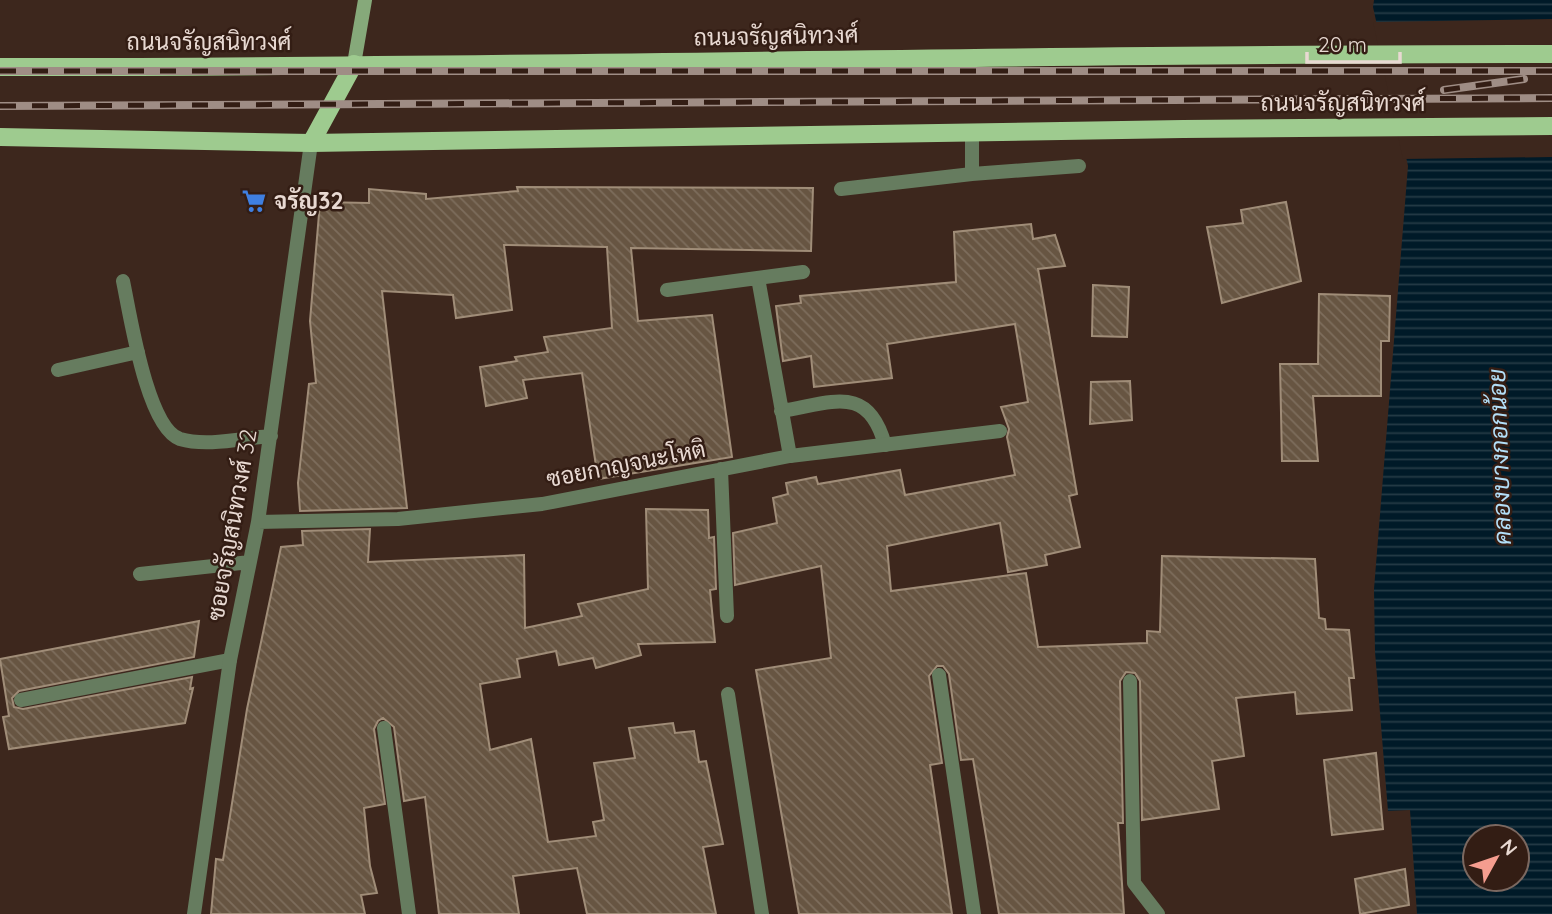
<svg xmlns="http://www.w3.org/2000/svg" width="1552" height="914" font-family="Quicksand,Sarabun,sans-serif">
  <defs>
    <pattern id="water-rules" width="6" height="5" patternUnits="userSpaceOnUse" patternTransform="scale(1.75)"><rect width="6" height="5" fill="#001a28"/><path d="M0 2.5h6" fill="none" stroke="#253b46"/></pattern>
    <pattern id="building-back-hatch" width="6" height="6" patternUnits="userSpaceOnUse" patternTransform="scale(1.75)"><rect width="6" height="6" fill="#675542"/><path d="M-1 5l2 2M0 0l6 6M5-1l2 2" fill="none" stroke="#7d6d5c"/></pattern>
  </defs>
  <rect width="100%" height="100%" fill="#3d271d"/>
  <path fill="url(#water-rules)" fill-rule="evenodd" d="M1374 0H1552V914H1417L1410 810 1388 811 1375 652 1374 589 1408 166 1373 7ZM1475 837H1517V879H1475Z"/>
  <path fill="#3d271d" d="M1552 19V157L1403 159 1373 22Z"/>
  <path fill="url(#building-back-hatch)" stroke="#a08d78" stroke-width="2" d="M517 187 813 188 811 251 631 248 638 321 712 315 732 457 598 479 582 373 523 380 527 398 486 406 480 367 517 361 515 357 548 352 544 337 612 328 607 247 504 245 512 310 456 318 453 295 382 291 407 508 300 511 298 483 309 384 316 383 310 321 320 202 369 203V189L426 194V199L518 191Z
    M1286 202 1301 281 1222 303 1207 227 1243 223 1241 210Z
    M1031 224 1033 239 1055 235 1065 266 1038 269 1077 494 1069 496 1080 547 1045 555 1047 565 1008 572 1000 523 887 546 891 591 1026 573 1038 647 1147 643V631L1160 632 1162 556 1315 559 1319 618 1325 619 1326 629 1349 630 1354 678H1349L1352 710 1297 714 1295 692 1236 698 1244 756 1212 761 1219 809 1142 820 1140 681 1135 673 1126 672 1120 681 1123 823H1118L1124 914H999L973 759 961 760 949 674 943 666H937L929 676 942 763 930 765 952 914H799L756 670 831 658 821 566 735 585 733 533 777 523 773 498 788 494 786 483 816 477 818 484 900 470 905 495 1015 475 1007 437 1009 429 1001 407 1028 402 1015 324 887 344 892 378 814 387 811 356 783 361 776 306 801 303 800 296 956 282 954 232Z
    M1093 285 1129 287 1127 337 1092 336Z
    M1319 294 1390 296 1389 341H1381V396H1313L1318 461H1282L1280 364H1318Z
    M1130 381 1132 420 1090 424 1091 382Z
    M646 509 708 510 709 538 714 537 716 589 710 590 715 642 638 644 641 655 596 668 593 658 559 665 556 651 517 659 520 677 480 684 490 750 531 739 548 842 596 836 593 822 604 820 594 763 635 758 629 728 673 723 675 733 694 731 699 762 706 761 723 844 703 847 716 914H587L577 868 513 876 519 914H439L425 797 404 801 394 727 383 718 378 721 374 729 385 804 364 808 370 866 377 893 361 895 365 914H211L216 859 223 860 247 709 281 547 303 545 302 531 370 529 368 562 524 555 525 628 582 616 578 604 648 589Z
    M199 621 194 657 19 691 12 698 14 707 23 709 192 677 190 689 193 688 185 723 9 749 3 717 9 716 0 659Z
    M1376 753 1383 829 1332 835 1324 760Z
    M1405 869 1409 905 1360 914 1355 879Z"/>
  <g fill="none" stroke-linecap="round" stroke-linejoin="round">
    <path stroke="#667c5f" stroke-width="14" d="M972 174 1079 166
      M841 189 972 174V132
      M758 278 790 456
      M667 290 803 272
      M781 411C832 403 868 383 885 445
      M939 675 974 914
      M1130 681 1134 883 1158 914
      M728 694 762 914
      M21 700 230 660
      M384 728 409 914"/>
    <path stroke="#667c5f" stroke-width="14" d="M123 281C130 314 147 428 180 439 207 447 243 438 271 436
      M58 370 138 352
      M721 469 727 616
      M258 522 398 519 542 504 790 456 1000 431
      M140 574 250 562
      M194 914 230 660 258 522 311 143"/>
    <path stroke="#86a97a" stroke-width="14" d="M354 64 365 0"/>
    <path stroke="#9ecb8f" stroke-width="18" d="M0 67C517 68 1035 53 1552 54
      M0 137 311 143 1183 129 1552 126
      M311 143 354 64"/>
    <g stroke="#9f8d85" stroke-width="8">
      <path id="rail" d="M0 71H1552
        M1444 90 1524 79
        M0 106 1552 98"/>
    </g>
    <use href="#rail" stroke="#331d14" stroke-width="5" stroke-dasharray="16" stroke-linecap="butt"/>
  </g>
  <defs>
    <g id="supermarket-bare" transform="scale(1.89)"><path d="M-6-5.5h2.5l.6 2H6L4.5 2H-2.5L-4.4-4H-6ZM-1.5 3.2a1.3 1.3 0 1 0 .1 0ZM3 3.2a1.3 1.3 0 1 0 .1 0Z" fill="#3f7fe0" stroke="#331d14" stroke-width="2.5" paint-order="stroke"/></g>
  </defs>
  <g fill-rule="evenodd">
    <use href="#supermarket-bare" x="254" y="201"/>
  </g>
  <g text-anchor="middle" stroke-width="5" stroke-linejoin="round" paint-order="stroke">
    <g font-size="23" fill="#e8d9d2" stroke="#331d14">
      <text transform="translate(776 36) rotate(-1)" y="8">ถนนจรัญสนิทวงศ์</text>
      <text x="209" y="50">ถนนจรัญสนิทวงศ์</text>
      <text x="1343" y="111">ถนนจรัญสนิทวงศ์</text>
      <text transform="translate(626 464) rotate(-11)" y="8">ซอยกาญจนะโหติ</text>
      <text transform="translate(232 525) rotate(-80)" y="8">ซอยจรัญสนิทวงศ์ 32</text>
    </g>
    <g font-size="23" font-weight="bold" fill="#e8d9d2" stroke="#331d14" text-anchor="start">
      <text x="274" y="209">จรัญ32</text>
    </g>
    <g font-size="24" font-style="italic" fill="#b3dff8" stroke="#331d14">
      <text transform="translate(1500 457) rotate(-92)" y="8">คลองบางกอกน้อย</text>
    </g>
  </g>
  <g transform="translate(1496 858) rotate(50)"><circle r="33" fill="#331d14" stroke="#7b6860" stroke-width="2"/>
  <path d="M0-5L12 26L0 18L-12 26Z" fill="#f59d8f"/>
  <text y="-10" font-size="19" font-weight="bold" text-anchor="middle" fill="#e8d9d2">N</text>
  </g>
  <path d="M1307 52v10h93v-10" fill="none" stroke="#e8d9d2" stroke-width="3.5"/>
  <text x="1318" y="52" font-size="21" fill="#e8d9d2" stroke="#331d14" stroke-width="5" paint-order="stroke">20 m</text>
</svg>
